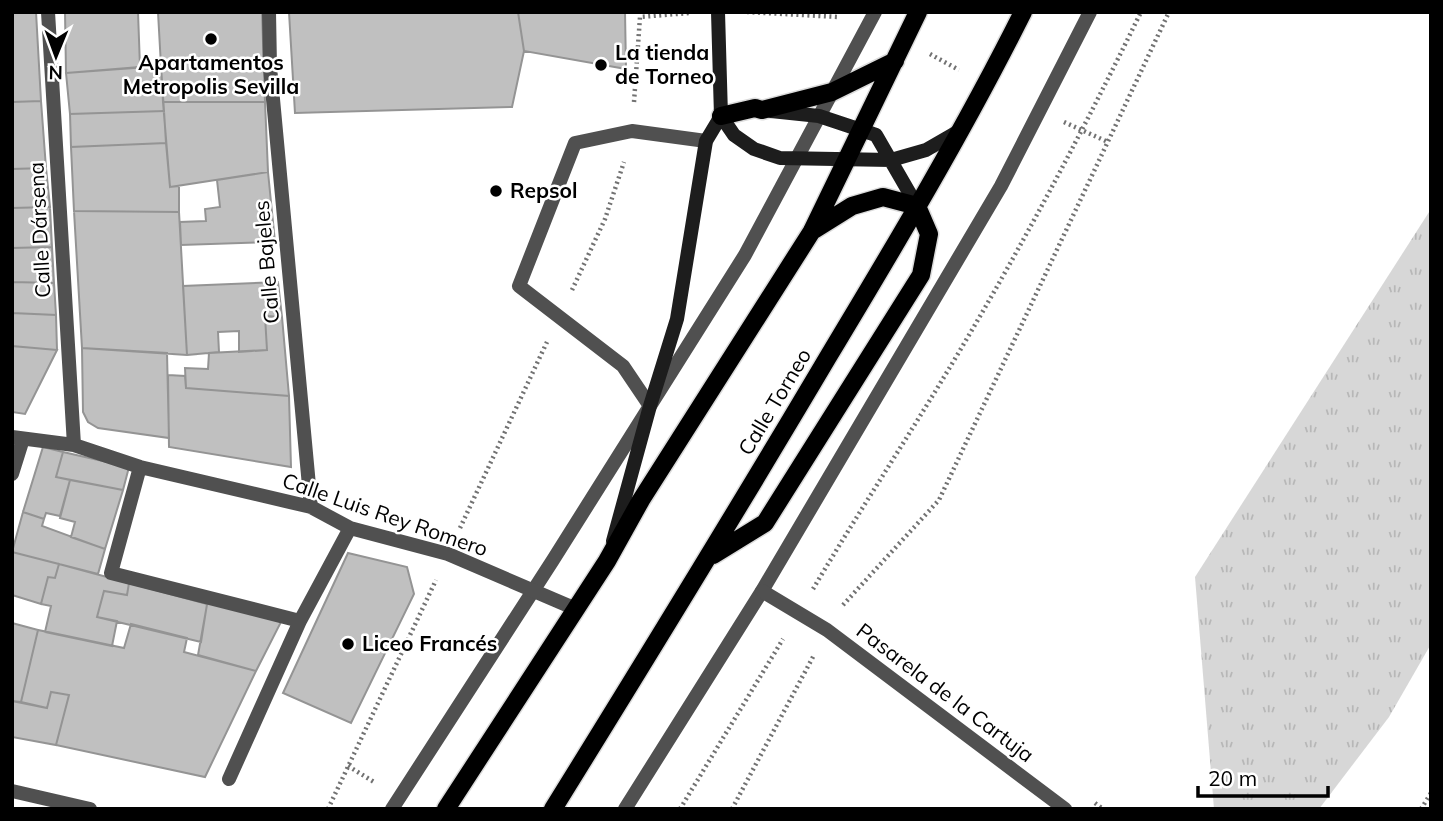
<svg xmlns="http://www.w3.org/2000/svg" width="1443" height="821" font-family="Mulish,sans-serif">
  <defs>
    <pattern id="grass-tufts" width="24" height="20" patternUnits="userSpaceOnUse" patternTransform="scale(1.75)"><rect width="24" height="20" fill="#d7d7d7"/><path d="M3 7l-1-3M5 7V3M7 7l1-3M15 17l-1-3M17 17v-4M19 17l1-3" fill="none" stroke="#b7b7b7"/></pattern>
  </defs>
  <rect width="100%" height="100%" fill="#fff"/>
  <path fill="url(#grass-tufts)" d="M1431 209V644L1389 717 1319 809H1214L1195 577Z"/>
  <path fill="#c0c0c0" stroke="#949494" stroke-width="2" d="M12 12H36L41 101 12 102Z
    M65 12H138L140 67 66 73Z
    M158 12H262L265 102H163Z
    M289 12H518L524 51 512 107 295 113Z
    M518 12H625L626 69 524 51Z
    M161 66 164 111 70 114 66 73Z
    M41 101 46 168 12 169V102Z
    M163 102H265L268 172 170 187Z
    M164 111 166 143 71 147 70 114Z
    M166 143 170 187 179 186V212L74 211 71 147Z
    M46 168 50 207 12 208V169Z
    M268 172 275 242 181 245 180 222 206 221 205 209 220 207 217 180Z
    M50 207 52 247 12 248V208Z
    M74 211 179 212 187 355 82 348Z
    M52 247 54 283 12 282V248Z
    M12 282 54 283 56 315 12 313Z
    M278 282 282 317 265 316 267 350 239 352V331L218 332 219 352 187 355 183 286Z
    M12 313 56 315 57 350 12 346Z
    M265 316 282 317 289 396 186 388 185 368 208 369 209 353 267 350Z
    M12 346 57 350 25 414 12 412Z
    M82 348 167 353 169 438 98 428 88 422 83 412Z
    M168 375 185 376 186 388 289 396 291 467 169 447Z
    M43 447 63 452 56 477 70 480 60 516 46 513 44 519 23 512Z
    M63 452 129 467 123 490 56 477Z
    M70 480 123 490 105 549 71 537 75 522 60 518Z
    M23 512 44 519 42 526 105 549 98 574 12 552Z
    M12 552 59 564 55 578 48 577 41 604 12 595Z
    M348 553 407 567 414 594 351 723 283 693Z
    M59 564 129 583 127 595 104 591 97 617 117 621 112 646 45 632 51 606 41 604 48 577 55 578Z
    M129 583 207 604 201 642 97 617 104 591 127 595Z
    M208 599 282 620 256 671 198 655Z
    M12 623 38 630 21 702 12 701Z
    M131 624 187 638 184 652 256 671 205 777 56 745 69 695 51 692 47 708 21 702 38 630 124 648Z
    M51 692 69 695 56 745 12 737V701L47 708Z"/>
  <g fill="none" stroke-linecap="round" stroke-linejoin="round">
    <g stroke="#dbdbdb" stroke-width="21">
      <path id="primary" d="M721 116 755 108 762 110 832 92 895 61
        M812 231 852 206 883 197 917 206
        M713 555 765 523 921 275 929 234 917 206
        M446 809 607 561 641 500 812 231 918 12
        M553 809C646 659 738 509 828 357 896 244 964 130 1023 12"/>
    </g>
    <path stroke="#727272" stroke-width="4.5" stroke-dasharray="2 3.5" stroke-linecap="butt" d="M747 12 839 17
      M930 54 959 70
      M634 102 640 17 689 13
      M1064 122 1108 142
      M572 290 605 219 624 162
      M460 528 547 342
      M813 589C855 518 901 448 944 377 1016 258 1080 137 1141 12
      M843 605 939 500 1169 12
      M348 766 374 782
      M1095 803 1103 809
      M328 809 436 580
      M680 809 783 639
      M732 809 814 655
      M1421 809 1431 793"/>
    <path stroke="#505050" stroke-width="14" d="M650 406 623 366 519 286 575 143 632 131 706 141
      M392 809 553 560 745 255 875 12
      M625 809 762 591 1001 186 1090 12"/>
    <path stroke="#505050" stroke-width="14" d="M48 12 74 445
      M269 12 270 67 311 507
      M12 437 74 445 140 467 311 507 350 528 448 554 576 609
      M140 467 111 573 300 621 350 528
      M12 474 23 439
      M762 591 827 630 1065 809
      M229 779 300 621
      M12 791 90 809"/>
    <path stroke="#1d1d1d" stroke-width="14" d="M771 111 819 116 876 135 917 206
      M721 116 734 135 754 149 780 158 891 160 926 150 959 131
      M613 541 650 406 677 319 706 141 721 116 718 12"/>
    <use href="#primary" stroke="#000" stroke-width="18"/>
  </g>
  <g fill="#000" stroke="#fff" stroke-width="2.5">
    <circle cx="211" cy="39" r="7"/>
    <circle cx="601" cy="65" r="7"/>
    <circle cx="496" cy="191" r="7"/>
    <circle cx="348" cy="644" r="7"/>
  </g>
  <g text-anchor="middle" stroke-width="5" stroke-linejoin="round" paint-order="stroke">
    <g font-size="21" font-weight="bold" fill="#000" stroke="#fff" text-anchor="start">
      <text x="615" y="60">La tienda<tspan x="615" dy="24">de Torneo</tspan></text>
      <text x="211" y="70" text-anchor="middle">Apartamentos<tspan x="211" dy="24">Metropolis Sevilla</tspan></text>
      <text x="510" y="198">Repsol</text>
      <text x="362" y="651">Liceo Francés</text>
    </g>
    <g font-size="21" fill="#000" stroke="#fff">
      <text transform="translate(40 230) rotate(-93)" y="7">Calle Dársena</text>
      <text transform="translate(267 262) rotate(-95)" y="7">Calle Bajeles</text>
      <text transform="translate(775 402) rotate(-59)" y="7">Calle Torneo</text>
      <text transform="translate(385 515) rotate(19)" y="7">Calle Luis Rey Romero</text>
      <text transform="translate(945 693) rotate(37)" y="7">Pasarela de la Cartuja</text>
    </g>
  </g>
  <rect width="1443" height="821" fill="none" stroke="#000000" stroke-width="28"/>
  <g transform="translate(56 56) rotate(181)" stroke="#ffffff" stroke-width="5" paint-order="stroke">
  <path d="M0-5L12 26L0 18L-12 26Z" fill="#000000"/>
  <text y="-10" font-size="19" font-weight="bold" text-anchor="middle" fill="#000000">N</text>
  </g>
  <path d="M1198 786v10h130v-10" fill="none" stroke="#000000" stroke-width="3.5"/>
  <text x="1208" y="786" font-size="21" fill="#000000" stroke="#ffffff" stroke-width="5" paint-order="stroke">20 m</text>
</svg>
